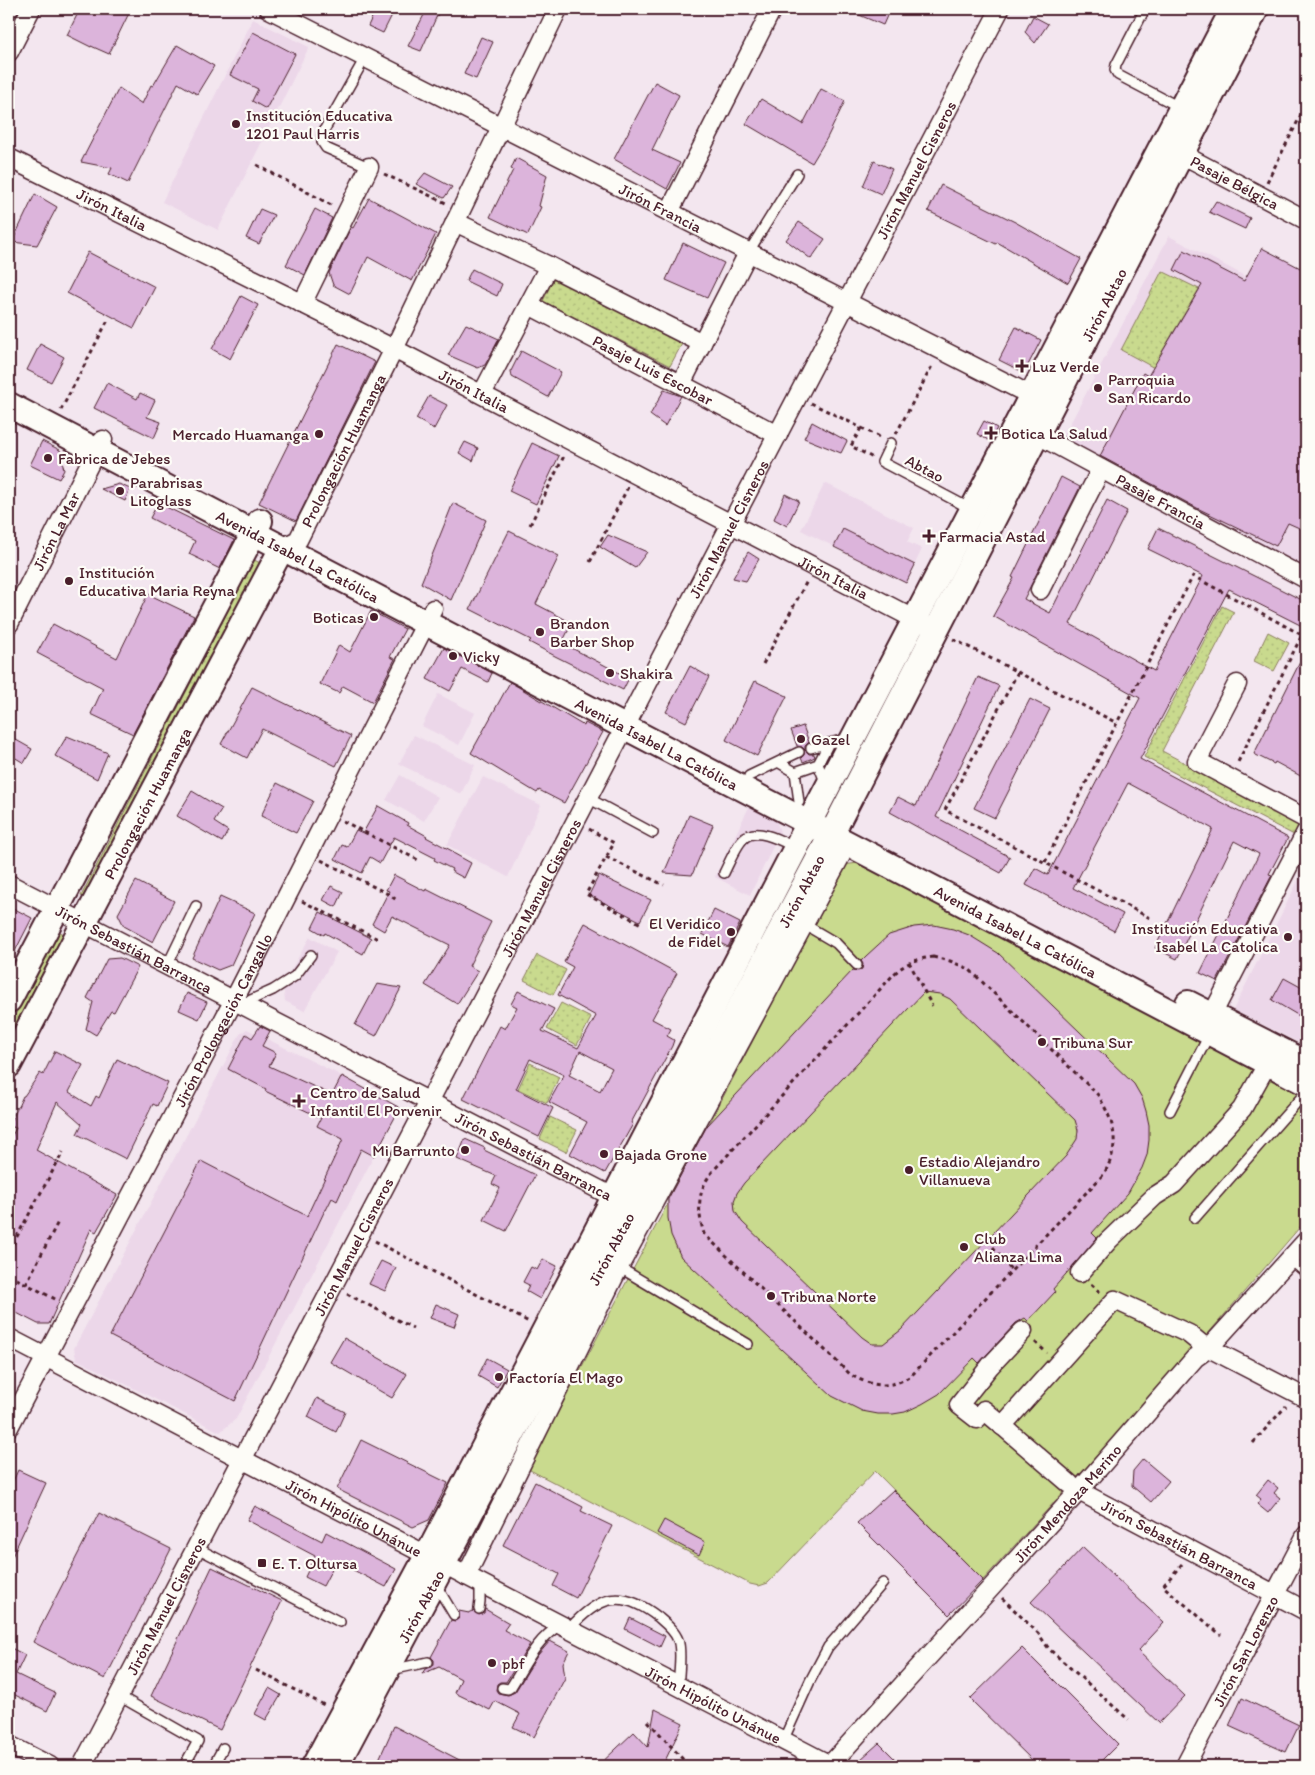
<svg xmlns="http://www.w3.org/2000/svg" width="1315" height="1775" font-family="Itim,sans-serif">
  <defs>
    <pattern id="green-dots" width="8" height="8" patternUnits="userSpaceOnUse" patternTransform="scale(1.25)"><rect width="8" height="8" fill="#c9da8e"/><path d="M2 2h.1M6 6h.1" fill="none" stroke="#aebb7b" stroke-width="1.8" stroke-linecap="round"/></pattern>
  </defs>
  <rect width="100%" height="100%" fill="#f3e6ef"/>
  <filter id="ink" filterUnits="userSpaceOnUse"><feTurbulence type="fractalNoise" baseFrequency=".02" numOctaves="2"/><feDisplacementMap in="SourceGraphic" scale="10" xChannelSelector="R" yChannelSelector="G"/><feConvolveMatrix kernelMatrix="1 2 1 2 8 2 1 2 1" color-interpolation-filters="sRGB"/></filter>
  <g filter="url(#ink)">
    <path fill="#ecd7e9" d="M253 19 309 47 218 230 162 202Z
      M1169 236 1306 308V570L1061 441Z
      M825 483 914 528 907 542 922 549 906 583 801 530Z
      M438 694 475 713 459 745 422 726Z
      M414 735 475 765 461 794 399 764Z
      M400 775 438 797 424 821 386 800Z
      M483 777 541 805 508 877 447 845Z
      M749 807 776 820 780 832 750 895 715 877Z
      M1306 865V1046L1233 1010Z
      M310 937 337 952 304 1011 285 1001 283 984Z
      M247 1029 342 1076 317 1126 374 1156 236 1419 220 1432 76 1359 74 1348 240 1034Z"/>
    <path fill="url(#green-dots)" stroke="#8a7c5c" d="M1162 271 1199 289 1160 355 1171 377 1121 350Z
      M555 276 683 342 670 366 543 301Z
      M254 560 267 566 94 902 81 896Z
      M1222 606 1234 612 1162 751 1300 823 1294 835 1144 757Z
      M1268 632 1289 643 1274 671 1254 661Z
      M58 931 74 939 9 1067V1027Z
      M537 955 566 970 553 995 524 980Z
      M561 1003 591 1018 577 1045 547 1029Z
      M530 1063 559 1077 547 1103 518 1089Z
      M550 1117 577 1130 566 1152 540 1139Z"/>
    <path fill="#c9da8e" stroke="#8a7c5c" d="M859 863 1205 1043 1306 1098V1220L1200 1343 983 1580 875 1471 768 1583 759 1586 750 1584 528 1469 668 1203V1190L700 1133 709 1124 811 930 842 865Z"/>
    <path fill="#dcb4db" stroke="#4a1f2b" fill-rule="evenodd" d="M80 9H101L112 15 115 9H131L109 54 91 46V47L67 35Z
      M376 9H395L383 33 368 26Z
      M427 9H440L421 51 408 46Z
      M845 9H890L883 25Z
      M1033 16 1048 24 1035 43 1025 32Z
      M253 32 295 54 266 109 252 101 258 89 230 75Z
      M481 37 493 42 476 79 464 74Z
      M177 45 214 66 197 94 178 83 128 183 109 174 112 168 81 162 119 88 142 104 151 85 153 86Z
      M655 82 679 95 652 150 680 163 667 189 614 159Z
      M821 89 845 101 827 138 812 163 746 124 761 99 803 124Z
      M516 158 547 175 539 206 541 207 528 235 490 217 513 170 511 169Z
      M874 161 892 169 881 194 863 186Z
      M425 173 452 187 444 198 416 184Z
      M941 185 1015 222 1081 259 1068 283 997 242 996 244 928 211Z
      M35 194 57 207 37 245 12 242Z
      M369 198 436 234 412 281 368 257 350 294 333 285 329 273 351 227 353 228Z
      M1216 201 1250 218 1245 229 1209 212Z
      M260 209 274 215 259 244 246 238Z
      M315 209 332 218 305 275 286 265Z
      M799 222 825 239 811 259 786 240Z
      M683 243 724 263 707 298 666 280Z
      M1262 248 1306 271V531L1288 523 1276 546 1197 508 1100 456 1143 373 1148 376 1202 285 1174 270 1184 250 1244 281Z
      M88 252 155 287 134 328 67 293Z
      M472 269 502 284 497 296 466 281Z
      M241 296 258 305 230 359 212 349Z
      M466 324 499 339 485 365 478 368 448 355Z
      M1016 327 1041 340 1027 367 1019 370 999 360Z
      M40 344 64 357 51 382 27 370Z
      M338 344 375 362 296 521 259 503Z
      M521 351 561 372 548 397 512 377 511 371Z
      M107 383 137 399 140 393 155 400 147 417 161 422 154 438 94 408Z
      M664 390 681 396 665 426 650 415Z
      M429 396 447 405 434 429 416 419Z
      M984 421 997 428 990 441 977 434Z
      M812 422 847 441 841 453 804 438Z
      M42 441 60 450 64 470 59 479 30 465Z
      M465 442 478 448 473 461 459 453Z
      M532 443 559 456 536 504 509 491Z
      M1061 477 1080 487 1024 599 1050 613 1107 500 1127 511 1070 624 1154 671 1203 576 1148 549 1158 528 1306 602V628L1229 589 1140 759 1288 838 1269 874 1272 875 1217 981 1200 973 1259 854 1234 841 1177 959 1155 948 1213 829 1128 783 1073 888 1123 914 1114 931 1026 885 1035 868 1048 875 1140 698 993 616 1014 578 1012 577Z
      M119 484 130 489 125 501 101 489Z
      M785 494 799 501 787 526 774 519Z
      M158 503 234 540 220 569 189 554 195 541 150 518Z
      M453 503 486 520 451 600 421 583Z
      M843 529 915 565 906 583 834 547Z
      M509 531 559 556 536 604 572 623 562 643 629 678 623 690 555 656 529 642 531 640 470 609Z
      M608 535 647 552 635 568 600 547Z
      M748 552 759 559 746 581 733 578Z
      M148 594 194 616 133 734 91 714 103 688 37 653 53 624 117 658Z
      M371 611 405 629 390 657 395 659 373 702 343 686 339 693 320 684 339 645 350 652Z
      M444 648 492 673 488 682 462 669 450 691 427 679Z
      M1306 650V779L1275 762 1274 764 1254 754Z
      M690 666 709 677 686 722 666 712Z
      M978 677 999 686 936 817 1010 857 1001 873 890 812 898 797 916 806Z
      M755 681 787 696 757 756 726 740Z
      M510 682 584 726 585 723 603 732 564 803 539 790 537 793 471 753Z
      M252 687 351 736 336 766 262 729 247 758 221 744Z
      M1030 699 1050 709 995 818 974 808Z
      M803 726 809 742 805 746V750L809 754H814L815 757 803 762 801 758 804 755 805 750 802 747 797 746 791 730Z
      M9 736 32 749 24 763 9 754Z
      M67 736 108 753 97 779 55 756Z
      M277 783 313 801 296 833 261 816Z
      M192 791 222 809 214 822 228 831 222 842 177 816Z
      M378 806 408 823 407 825 427 836 426 837 454 852 453 853 471 863 464 878 451 871 452 869 434 860 435 858 394 837 380 863 370 857 362 873 335 859 342 845 347 847 356 830 363 833Z
      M689 815 713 825 692 875 664 873Z
      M394 875 425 891 426 889 491 922 469 966 478 971 457 1004 425 985 450 945 392 916 384 931 372 924 389 891 386 890Z
      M599 875 651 900 640 921 589 895Z
      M136 881 174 901 153 942 124 926 118 914Z
      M331 886 343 892 336 907 323 900Z
      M220 897 255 913 231 965 218 970 192 958Z
      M9 906 32 918 9 963Z
      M714 910 740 923 728 947 702 934Z
      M320 912 371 938 363 954 325 933 324 935 312 928Z
      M585 923 677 973 652 1019 671 1029 667 1036 674 1040 672 1046 631 1123 633 1124 605 1173 570 1154 587 1122 549 1102 564 1075 530 1059 516 1089 553 1108 539 1137 463 1099 500 1026 505 1029 517 1007 511 1004 518 991 554 1009 542 1031 578 1048 596 1016 558 995 573 967 564 962ZM580 1051 612 1068 600 1091 569 1075Z
      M934 925 953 929 969 935 998 953 1134 1084 1142 1098 1146 1111 1149 1125V1140L1147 1155 1142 1168 1128 1193 1092 1233 1097 1238 1053 1289 1055 1292 1028 1321 1025 1318 1016 1323 979 1363 974 1358 939 1394 922 1404 905 1412 893 1414H878L862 1411 832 1396 681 1257 671 1235 668 1218V1199L707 1126 853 970 858 971 862 969 863 964 861 961 866 956 889 935 914 927ZM924 992 940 994 950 999 1075 1120 1078 1130 1077 1139 1066 1156 901 1330 883 1344H872L862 1337 742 1222 735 1211 734 1201 737 1193 744 1183Z
      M120 958 138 967 114 1012 111 1011 96 1035 86 1029 93 1002 87 998 107 959Z
      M1284 978 1306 990V1020L1272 1000Z
      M377 984 401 988 376 1036 355 1025Z
      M187 993 207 1002 199 1019 179 1010Z
      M260 1026 270 1031 262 1046 276 1053 269 1066 332 1095 342 1076 400 1108 374 1156 361 1149 337 1201 332 1198 326 1210H325L235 1401 110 1336 201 1161 307 1216 343 1139 317 1126 321 1118 265 1091 266 1089 228 1069 246 1034 252 1038Z
      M55 1051 83 1065 69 1092 91 1106 96 1096 99 1098 117 1059 168 1083 157 1106 153 1104 126 1159 77 1134 82 1124 57 1102 36 1150 117 1195 96 1232 91 1229 49 1324H38L9 1309V1141L16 1128 9 1126 23 1096H24L40 1073 43 1075Z
      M465 1139 485 1148 484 1150 535 1175 506 1231 484 1220 500 1188 492 1184 496 1176 457 1159Z
      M543 1259 557 1266 540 1299 526 1291 529 1285 523 1282 531 1267 537 1270Z
      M381 1261 396 1268 385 1291 369 1284Z
      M436 1304 459 1314 454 1327 430 1318Z
      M344 1338 407 1374 392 1398 330 1362Z
      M487 1358 507 1369 497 1387 478 1376Z
      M317 1398 345 1412 336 1432 308 1417Z
      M361 1440 448 1483 429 1520 413 1527 337 1489Z
      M1143 1459 1169 1481 1151 1502 1132 1486 1133 1471Z
      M18 1470 46 1483 9 1563V1490Z
      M1268 1480 1278 1488 1274 1493 1280 1498 1268 1513 1257 1504 1261 1499 1256 1495Z
      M535 1482 583 1507 581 1511 612 1526 576 1598 553 1586 559 1574 503 1545Z
      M893 1490 983 1580 949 1615 857 1523Z
      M255 1506 322 1541 326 1532 396 1569 386 1587 336 1561 323 1586 305 1577 315 1556 247 1520Z
      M99 1513 171 1549 105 1679 33 1642Z
      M664 1520 705 1542 699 1555 657 1533Z
      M1083 1547 1164 1623 1138 1651 1185 1696 1159 1723 1031 1602Z
      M212 1567 282 1601 220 1730 151 1696Z
      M485 1609 509 1623 504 1630 530 1644 506 1682H500L497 1684 496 1690 498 1693 508 1695 515 1692 537 1656 550 1641 569 1651 563 1663 565 1678 534 1737 513 1727 520 1714 495 1701 490 1710 455 1693 461 1679 439 1667 422 1674 425 1669 432 1667 434 1664V1660L431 1657 451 1620 455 1621 459 1618V1611L469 1613 473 1611 479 1615 484 1613Z
      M630 1618 665 1636 660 1647 625 1629Z
      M9 1647 25 1655 16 1674 55 1693 47 1711 9 1692Z
      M1022 1648 1118 1744 1096 1766H1038L970 1699Z
      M269 1688 281 1695 266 1720 255 1714Z
      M1242 1698 1299 1725 1286 1752 1229 1726Z
      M655 1709 683 1723 664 1763 667 1766H598L634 1732 648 1747Z
      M394 1726 471 1766H376Z
      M879 1743 902 1766H875L861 1759Z"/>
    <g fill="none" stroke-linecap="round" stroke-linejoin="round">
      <g stroke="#4a1f2b" stroke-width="12">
        <path id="lane" d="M1145 9 1116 65 1115 70 1118 75 1181 108
          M365 58 322 134V142L326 148 369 167
          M748 253 797 174
          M891 443 882 462 971 509
          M811 748 849 738
          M778 762 795 772 799 802
          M795 772 818 764
          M749 776 799 752
          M826 784 818 764 829 743
          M588 798 653 833
          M724 873C729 863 736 846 743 839 756 826 782 841 794 847
          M802 923 836 943 857 965
          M167 966 196 906
          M242 1004 273 990 295 976 311 955
          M1170 1111 1210 1033
          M1195 1218 1306 1092
          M1290 1259 1306 1273
          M617 1266 748 1344
          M197 1548 340 1622
          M436 1585 454 1615
          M479 1609 480 1601V1583
          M569 1629C599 1596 621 1588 658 1617 665 1623 675 1631 678 1640 682 1650 679 1675 678 1686
          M391 1670 428 1662
          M502 1688 508 1689 511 1687C527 1662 535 1641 560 1625
          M119 1696 198 1741 184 1766
          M783 1741 810 1681 828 1647 883 1583
          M213 1766 223 1748"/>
      </g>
      <g stroke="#4a1f2b" stroke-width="21">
        <g id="street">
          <path id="s1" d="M269 9 1042 401"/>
          <path d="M9 52 31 9"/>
          <path id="s2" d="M1172 149 1306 220"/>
          <path id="s3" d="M9 158 394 349 924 624"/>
          <path d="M669 212 772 9"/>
          <path d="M455 222 549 266"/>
          <path d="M302 304 369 167"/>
          <path id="s4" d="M529 305 778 435"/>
          <path d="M681 384 748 253"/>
          <path d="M482 394 549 266 702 343"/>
          <path id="s5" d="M1027 429 1306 579"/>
          <path id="s6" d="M282 548 298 540 394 349 558 9"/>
          <path d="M1040 590 1101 469"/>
          <path id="s7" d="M9 624 96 451 103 440"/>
          <path d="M1237 684 1197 761 1306 819"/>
          <path id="s8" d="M9 884 623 1202"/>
          <path d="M1212 1015 1306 832"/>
          <path d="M1080 1273 1108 1241 1155 1196 1174 1184 1242 1109 1265 1068"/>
          <path d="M1023 1331 990 1366 959 1405 977 1419 984 1410 1070 1484"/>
          <path id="s9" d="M9 1338 832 1766"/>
          <path d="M1209 1348 1306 1398"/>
          <path d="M1002 1426 1115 1300 1189 1334 1200 1343"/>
          <path id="s10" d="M9 1427 234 1000 433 609"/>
          <path id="s11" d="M1079 1491 1306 1611"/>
          <path d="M466 1576 619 1267 843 852"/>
          <path d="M9 1745 50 1766"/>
          <path id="s12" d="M82 1766 1000 9"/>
          <path id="s13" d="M829 1766 1079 1491 1195 1358 1209 1348 1306 1241"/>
          <path id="s14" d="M1185 1766 1306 1535"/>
        </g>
      </g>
      <g stroke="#4a1f2b" stroke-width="28">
        <g id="secondary">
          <path id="s15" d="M9 405 1306 1083"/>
          <path d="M9 1000 260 521"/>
          <path d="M1188 1003 1306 1063"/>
          <path id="s16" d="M9 1065 282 548"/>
          <path d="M314 1766 427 1556 1233 9"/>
          <path id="s17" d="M336 1766 831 835 1256 9"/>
        </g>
      </g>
      <path stroke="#4a1f2b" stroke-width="3" stroke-dasharray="4 4" stroke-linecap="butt" d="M257 165 333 206
        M384 174 446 203
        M1267 182 1306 105
        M811 403 882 438
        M61 410 108 320
        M861 428 851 446 873 458
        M896 434 933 364
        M530 525 564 456
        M590 562 628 487
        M953 639 1117 723
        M763 664 807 581
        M1018 672 945 810 1150 918
        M343 821 418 860
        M589 829 614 843 586 894 641 924
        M606 857 664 885
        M321 860 388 894 398 901
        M1045 862 1193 576 1302 635 1237 764
        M302 901 380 940
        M933 957 950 961 969 969 1098 1095C1115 1124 1121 1143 1104 1174L911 1376C889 1389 873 1387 851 1375L704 1234C697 1210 697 1190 713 1171L895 973C907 962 917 959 933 957Z
        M909 962 932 1006
        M375 1241 529 1322
        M993 1247 1012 1271
        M9 1251 63 1152
        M9 1275 57 1300
        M26 1284 58 1222
        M1091 1284 1101 1293
        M347 1294 413 1328
        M1035 1342 1047 1353
        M1253 1443 1286 1406
        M1182 1564 1163 1586 1221 1635
        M1002 1598 1038 1633 1049 1649 1129 1720
        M256 1670 326 1706
        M648 1721 689 1766"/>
      <use href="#lane" stroke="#fdfcf7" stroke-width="9"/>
      <use href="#street" stroke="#fdfcf7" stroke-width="18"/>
      <use href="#secondary" stroke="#fdfcf7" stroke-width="24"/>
    </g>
  </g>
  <g fill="#4a1f2b" stroke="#fdfcf7" stroke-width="2">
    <circle cx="236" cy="124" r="5"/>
    <path d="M1019.5 358.5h5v5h5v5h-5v5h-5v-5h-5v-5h5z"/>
    <circle cx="1098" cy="388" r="5"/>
    <path d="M988.5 425.5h5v5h5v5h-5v5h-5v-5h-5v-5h5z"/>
    <circle cx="319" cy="434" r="5"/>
    <circle cx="48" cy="458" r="5"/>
    <circle cx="120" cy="491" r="5"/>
    <path d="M926.5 528.5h5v5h5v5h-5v5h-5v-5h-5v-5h5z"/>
    <circle cx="69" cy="581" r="5"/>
    <circle cx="374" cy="617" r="5"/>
    <circle cx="540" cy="632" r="5"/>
    <circle cx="453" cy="656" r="5"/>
    <circle cx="610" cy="673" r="5"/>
    <circle cx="801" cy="739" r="5"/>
    <circle cx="731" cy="932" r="5"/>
    <circle cx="1288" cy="937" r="5"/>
    <circle cx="1042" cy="1042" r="5"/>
    <path d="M296.5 1093.5h5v5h5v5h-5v5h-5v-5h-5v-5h5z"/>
    <circle cx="465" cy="1150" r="5"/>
    <circle cx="604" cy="1154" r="5"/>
    <circle cx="909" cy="1170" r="5"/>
    <circle cx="964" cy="1247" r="5"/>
    <circle cx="771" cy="1296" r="5"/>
    <circle cx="499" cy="1377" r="5"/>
    <rect x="257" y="1558" width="10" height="10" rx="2.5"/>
    <circle cx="492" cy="1663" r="5"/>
  </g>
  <g text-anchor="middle" stroke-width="4.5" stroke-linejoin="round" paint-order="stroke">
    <g font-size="16" fill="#4a1f2b" stroke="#fdfcf7" text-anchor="start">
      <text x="246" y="121">Institución Educativa<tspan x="246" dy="18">1201 Paul Harris</tspan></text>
      <text x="1032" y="372">Luz Verde</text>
      <text x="1108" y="385">Parroquia<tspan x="1108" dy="18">San Ricardo</tspan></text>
      <text x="1001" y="439">Botica La Salud</text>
      <text x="309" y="440" text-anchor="end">Mercado Huamanga</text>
      <text x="58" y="464">Fabrica de Jebes</text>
      <text x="130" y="488">Parabrisas<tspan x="130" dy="18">Litoglass</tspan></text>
      <text x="939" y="542">Farmacia Astad</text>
      <text x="79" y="578">Institución<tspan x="79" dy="18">Educativa Maria Reyna</tspan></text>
      <text x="364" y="623" text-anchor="end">Boticas</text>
      <text x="550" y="629">Brandon<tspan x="550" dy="18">Barber Shop</tspan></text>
      <text x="463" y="662">Vicky</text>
      <text x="620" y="679">Shakira</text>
      <text x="811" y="745">Gazel</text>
      <text x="721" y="929" text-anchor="end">El Veridico<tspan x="721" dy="18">de Fidel</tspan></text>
      <text x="1278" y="934" text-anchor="end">Institución Educativa<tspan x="1278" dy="18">Isabel La Catolica</tspan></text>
      <text x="1052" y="1048">Tribuna Sur</text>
      <text x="310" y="1098">Centro de Salud<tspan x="310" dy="18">Infantil El Porvenir</tspan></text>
      <text x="455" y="1156" text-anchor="end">Mi Barrunto</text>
      <text x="614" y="1160">Bajada Grone</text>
      <text x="919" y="1167">Estadio Alejandro<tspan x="919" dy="18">Villanueva</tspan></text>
      <text x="974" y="1244">Club<tspan x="974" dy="18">Alianza Lima</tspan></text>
      <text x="781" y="1302">Tribuna Norte</text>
      <text x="509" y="1383">Factoría El Mago</text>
      <text x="272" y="1569">E. T. Oltursa</text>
      <text x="502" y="1669">pbf</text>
    </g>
    <g font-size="16" fill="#4a1f2b" stroke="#fdfcf7">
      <text dy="6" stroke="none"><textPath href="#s12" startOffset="1801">Jirón Manuel Cisneros</textPath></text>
      <text dy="6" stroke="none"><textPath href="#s2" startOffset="71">Pasaje Bélgica</textPath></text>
      <text dy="6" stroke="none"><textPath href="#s1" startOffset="439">Jirón Francia</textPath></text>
      <text dy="6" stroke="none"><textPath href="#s3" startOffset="115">Jirón Italia</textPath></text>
      <text dy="6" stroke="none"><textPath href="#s17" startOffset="1651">Jirón Abtao</textPath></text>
      <text dy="6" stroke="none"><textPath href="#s4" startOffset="140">Pasaje Luis Escobar</textPath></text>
      <text dy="6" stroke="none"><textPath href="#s3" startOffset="520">Jirón Italia</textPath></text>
      <text dy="6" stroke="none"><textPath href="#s6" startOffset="118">Prolongación Huamanga</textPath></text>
      <text transform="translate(925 468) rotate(28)" y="6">Abtao</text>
      <text dy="6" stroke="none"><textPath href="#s5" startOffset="152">Pasaje Francia</textPath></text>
      <text dy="6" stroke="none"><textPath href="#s12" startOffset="1396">Jirón Manuel Cisneros</textPath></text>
      <text dy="6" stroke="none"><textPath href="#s7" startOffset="104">Jirón La Mar</textPath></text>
      <text dy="6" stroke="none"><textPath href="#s15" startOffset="326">Avenida Isabel La Católica</textPath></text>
      <text dy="6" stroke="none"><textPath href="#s3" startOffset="925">Jirón Italia</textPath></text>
      <text dy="6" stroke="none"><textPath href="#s15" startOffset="731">Avenida Isabel La Católica</textPath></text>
      <text dy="6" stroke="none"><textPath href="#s16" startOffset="296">Prolongación Huamanga</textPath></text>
      <text dy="6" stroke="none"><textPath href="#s12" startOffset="991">Jirón Manuel Cisneros</textPath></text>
      <text dy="6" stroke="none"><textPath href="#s17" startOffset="991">Jirón Abtao</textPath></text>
      <text dy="6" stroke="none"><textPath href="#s15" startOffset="1136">Avenida Isabel La Católica</textPath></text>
      <text dy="6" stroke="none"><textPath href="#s8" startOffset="141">Jirón Sebastián Barranca</textPath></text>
      <text dy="6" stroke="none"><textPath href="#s10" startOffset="460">Jirón Prolongación Cangallo</textPath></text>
      <text dy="6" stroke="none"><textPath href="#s8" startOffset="591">Jirón Sebastián Barranca</textPath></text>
      <text dy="6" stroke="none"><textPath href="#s12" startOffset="586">Jirón Manuel Cisneros</textPath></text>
      <text dy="6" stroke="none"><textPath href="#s17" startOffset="586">Jirón Abtao</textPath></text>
      <text dy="6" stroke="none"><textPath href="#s13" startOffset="355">Jirón Mendoza Merino</textPath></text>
      <text dy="6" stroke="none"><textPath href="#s9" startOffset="389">Jirón Hipólito Unánue</textPath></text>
      <text dy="6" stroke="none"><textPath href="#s11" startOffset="114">Jirón Sebastián Barranca</textPath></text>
      <text dy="6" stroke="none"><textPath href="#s12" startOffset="181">Jirón Manuel Cisneros</textPath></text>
      <text dy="6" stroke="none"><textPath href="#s17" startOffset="181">Jirón Abtao</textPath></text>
      <text dy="6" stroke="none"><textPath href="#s14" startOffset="130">Jirón San Lorenzo</textPath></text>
      <text dy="6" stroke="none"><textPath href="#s9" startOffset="794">Jirón Hipólito Unánue</textPath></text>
    </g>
  </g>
  <rect width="1315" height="1775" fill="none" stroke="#fdfcf7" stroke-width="30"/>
  <rect x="15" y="15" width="1285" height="1745" fill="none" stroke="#4a1f2b" stroke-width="2" filter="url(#ink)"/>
</svg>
